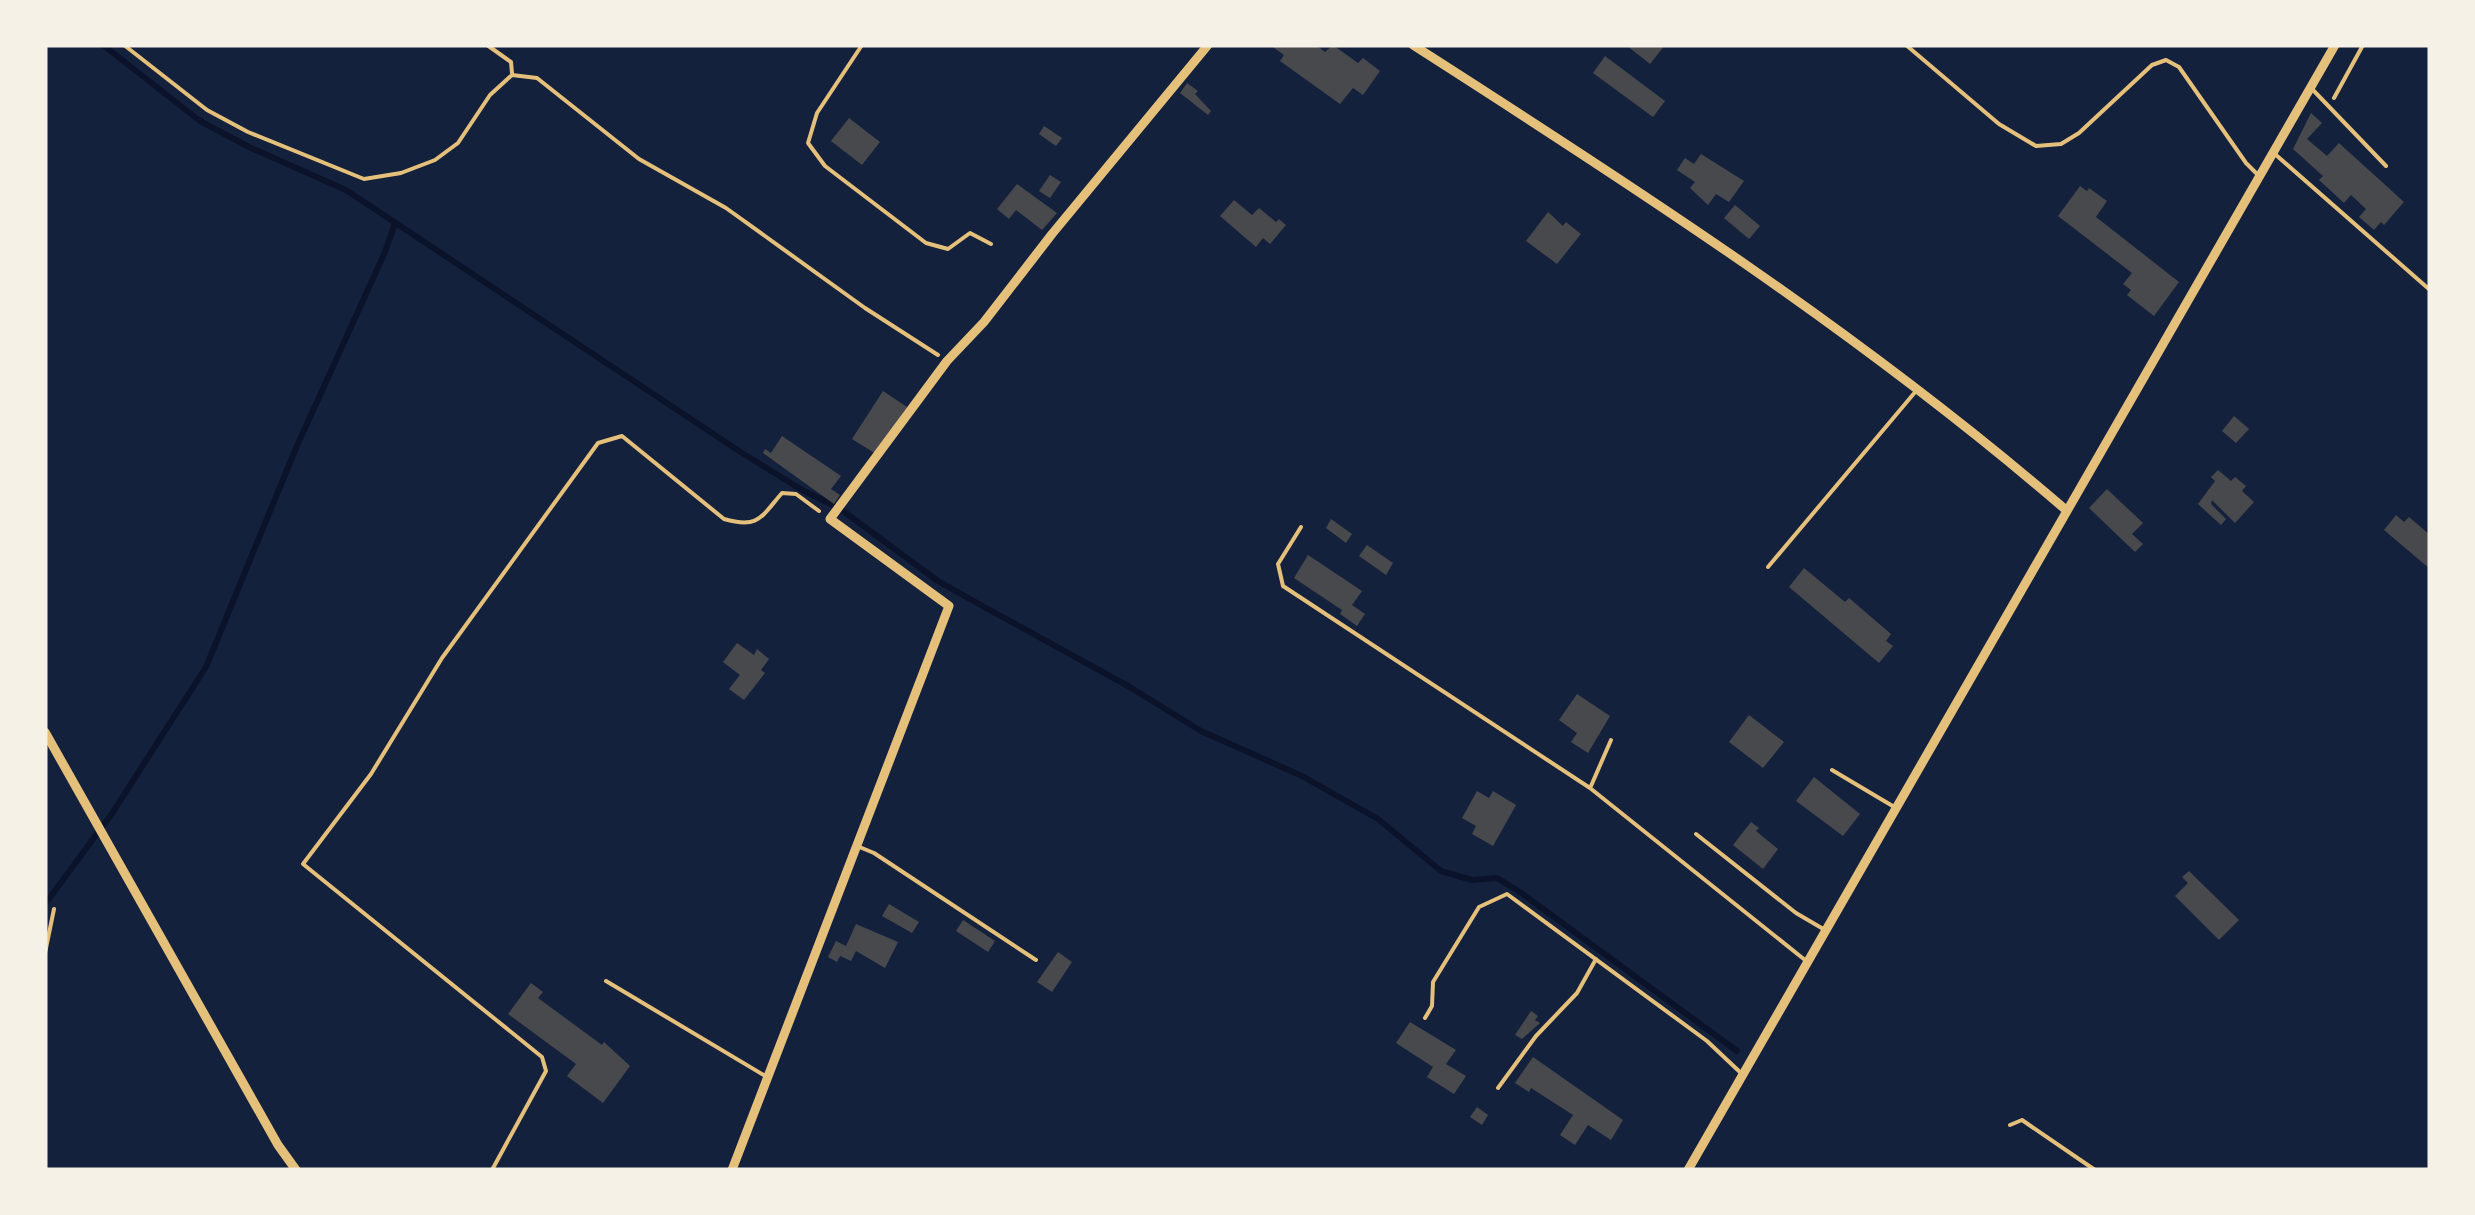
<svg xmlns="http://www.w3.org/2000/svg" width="2475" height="1215" font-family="'Alegreya Sans',sans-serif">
  <rect width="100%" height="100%" fill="#14213d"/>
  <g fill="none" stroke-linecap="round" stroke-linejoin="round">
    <path stroke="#0b132b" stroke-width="6" d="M103 45 200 121 249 147 346 190 739 451 802 490 837 507
      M839 508 938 581 979 604 1128 686 1201 731 1302 776 1378 819 1441 871 1472 880 1497 878 1520 892 1737 1051
      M45 904 111 815 206 667 296 448 385 252 395 223"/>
  </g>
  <path fill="#48494c" d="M1270 45H1316L1325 52 1333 45 1358 63 1363 58 1380 71 1363 95 1353 88 1340 104 1280 61 1284 55Z
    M1626 45H1665L1650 64Z
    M1605 56 1665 101 1653 117 1593 73Z
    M1187 83 1198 91 1195 94 1211 111 1208 115 1180 93Z
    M2311 113 2322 123 2307 139 2327 156 2339 143 2404 202 2384 225 2381 222 2374 230 2359 217 2366 209 2351 195 2344 203 2319 180 2323 176 2293 149Z
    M849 118 880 142 862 165 831 141Z
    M1044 126 1062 138 1056 146 1039 134Z
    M1701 154 1744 181 1729 202 1716 194 1708 205 1690 188 1695 182 1677 170 1685 158 1694 164Z
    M1050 175 1061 182 1050 198 1039 191Z
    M1017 184 1057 213 1042 230 1016 210 1009 219 997 209Z
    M2080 186 2087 191 2089 188 2107 201 2096 217 2179 282 2154 316 2127 295 2131 290 2123 284 2132 273 2058 216Z
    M1234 200 1252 215 1259 208 1276 222 1279 219 1286 225 1270 244 1263 238 1256 247 1220 216Z
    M1735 205 1760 226 1749 239 1724 218Z
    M1548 212 1563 226 1566 222 1581 234 1557 264 1526 241Z
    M883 391 907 407 876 454 852 439Z
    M2234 416 2249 429 2236 443 2222 431Z
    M782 436 841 476 831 489 840 495 834 504 763 453 765 449 771 453Z
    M2218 470 2231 481 2235 477 2246 486 2242 491 2254 502 2235 523 2212 500 2211 504 2226 519 2221 525 2198 504 2215 481 2211 477Z
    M2107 489 2143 523 2132 534 2143 544 2135 552 2089 508Z
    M2396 515 2404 522 2409 517 2430 535V569L2384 530Z
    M1331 519 1352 534 1346 543 1326 528Z
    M1367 545 1393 563 1386 575 1359 556Z
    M1308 555 1362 591 1352 605 1365 614 1357 626 1340 614 1342 610 1294 578Z
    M1804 568 1845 602 1849 598 1891 634 1886 641 1893 646 1879 663 1789 587Z
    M737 643 754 655 757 649 769 659 761 670 765 673 744 700 729 689 740 675 723 662Z
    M1577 694 1610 716 1588 753 1571 742 1577 733 1559 720Z
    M1749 715 1784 742 1763 768 1729 742Z
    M1814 777 1860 814 1843 836 1796 801Z
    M1477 791 1489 798 1493 791 1516 805 1493 846 1472 834 1476 826 1462 818Z
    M1751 822 1759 828 1756 831 1778 849 1763 869 1733 845Z
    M2189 871 2239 920 2219 940 2175 896 2188 883 2182 877Z
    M889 904 919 922 912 933 882 916Z
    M963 920 995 941 988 952 956 931Z
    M856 924 898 942 885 968 856 951 851 961 840 956 837 962 828 957 836 941 846 946Z
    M1058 952 1072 962 1052 992 1037 982Z
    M531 983 543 992 538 998 602 1045 604 1042 630 1066 603 1103 567 1076 576 1064 508 1014Z
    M1531 1011 1538 1016 1535 1020 1540 1023 1522 1039 1515 1035Z
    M1410 1022 1456 1050 1446 1064 1466 1076 1454 1094 1427 1077 1433 1067 1396 1043Z
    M1533 1057 1623 1120 1611 1140 1588 1125 1575 1145 1560 1135 1573 1115 1531 1088 1529 1092 1515 1083Z
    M1477 1107 1488 1115 1482 1125 1470 1117Z"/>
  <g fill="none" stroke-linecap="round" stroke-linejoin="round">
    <path stroke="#e5c07b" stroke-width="4" d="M124 45 207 110 248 132 364 179 401 173 435 160 458 143 490 95 512 75 537 78 639 159 726 208 865 308 938 355
      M487 45 511 62 512 73
      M862 45 817 113 808 143 825 166 926 243 948 249 970 233 991 244
      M2334 98 2363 45
      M45 953 54 909
      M2010 1125 2022 1120 2095 1170
      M492 1170 546 1071 542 1057 303 864 371 774 442 658 598 443 622 436 724 519C759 529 761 517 782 493L796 494 819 511"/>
    <path stroke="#e5c07b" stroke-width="4" d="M1906 45 1999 124 2036 146 2061 144 2079 133 2152 65 2166 60 2179 67 2246 163 2259 176
      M2313 90 2386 166
      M2276 155 2430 290
      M1301 527 1278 564 1283 586 1590 788 1805 960
      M1768 567 1916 391
      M1832 770 1896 808
      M1591 786 1611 740
      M1696 834 1796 913 1825 930
      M857 846 874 853 1036 960
      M606 981 767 1077
      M1425 1018 1432 1006 1433 982 1479 907 1507 894 1707 1041 1742 1074
      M1498 1088 1536 1036 1577 993 1596 959"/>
    <path stroke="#e5c07b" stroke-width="9" d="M1413 45C1638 189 1863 335 2066 510
      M45 732 278 1145 296 1170
      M732 1170 949 606 830 519 947 361 984 322 1052 234 1208 45
      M1688 1170 2335 45"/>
  </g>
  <rect width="2475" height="1215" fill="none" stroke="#f6f1e7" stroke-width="95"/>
</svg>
